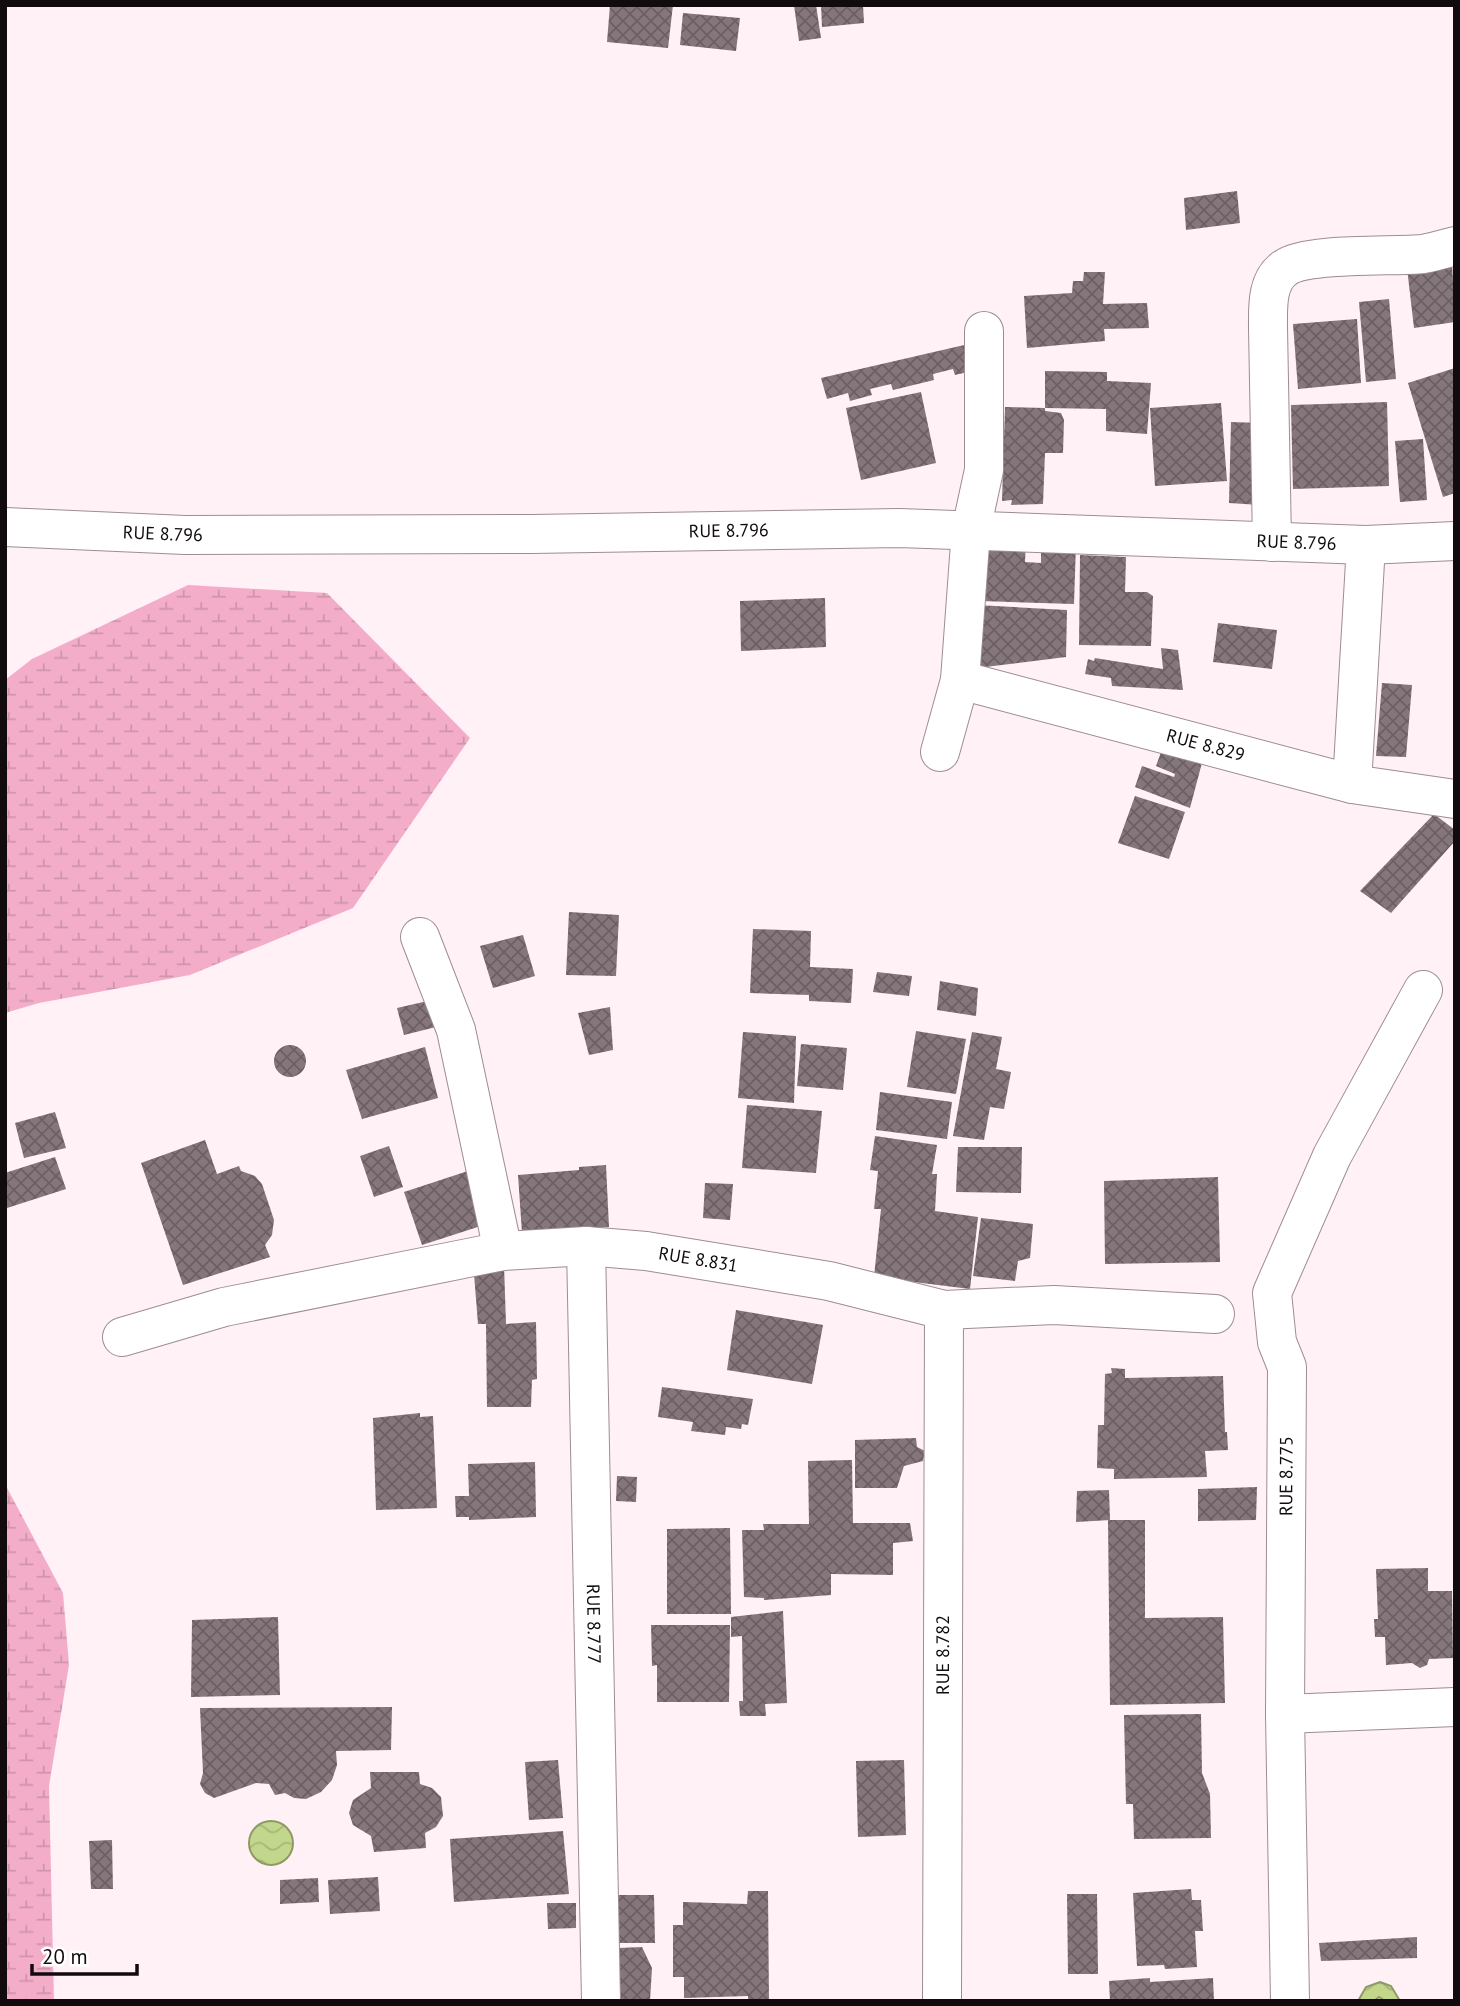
<svg xmlns="http://www.w3.org/2000/svg" width="1460" height="2006" font-family="'PT Sans',sans-serif">
  <defs>
    <pattern id="wetland-marsh" width="20" height="14" patternUnits="userSpaceOnUse" patternTransform="scale(1.75)"><rect width="20" height="14" fill="#f3adc9"/><path d="M1 5h8M5 5V1M11 12h8M15 12V8" fill="none" stroke="#cf94ab"/></pattern>
    <pattern id="water-waves" width="16" height="10" patternUnits="userSpaceOnUse" patternTransform="scale(1.75)"><rect width="16" height="10" fill="#c3d78c"/><path d="M0 5q4-4 8 0t8 0" fill="none" stroke="#a6b778"/></pattern>
    <pattern id="building-cross-hatch" width="8" height="8" patternUnits="userSpaceOnUse" patternTransform="scale(1.75)"><rect width="8" height="8" fill="#85767c"/><path d="M0 0l8 8M0 8l8-8" fill="none" stroke="#6b5f64"/></pattern>
  </defs>
  <rect width="100%" height="100%" fill="#fff1f6"/>
  <path fill="url(#wetland-marsh)" d="M188 585 327 593 470 738 353 908 190 975 39 1003 5 1013V680L32 659Z
    M5 1484 63 1593 69 1665 49 1786 54 2001H5Z"/>
  <path fill="url(#water-waves)" stroke="#8e9a66" stroke-width="2" d="M249 1843a22 22 0 1 1 44 0a22 22 0 1 1-44 0Z
    M1380 1982 1391 1986 1400 2001H1385L1379 1997 1374 2001H1358L1366 1987Z"/>
  <path fill="url(#building-cross-hatch)" d="M610 5H673L668 48 607 42Z
    M794 5H816L821 38 799 41Z
    M821 5H863L864 23 822 27Z
    M683 13 740 18 736 51 680 45Z
    M1237 191 1240 223 1186 230 1184 198Z
    M1452 262 1455 322 1414 328 1407 268Z
    M1084 272H1105L1103 304 1147 303 1149 328 1104 329 1105 341 1027 348 1024 296 1072 293 1073 281H1083Z
    M1389 299 1396 379 1366 382 1359 302Z
    M1357 319 1361 383 1298 389 1293 324Z
    M973 343 972 371 955 375 953 369 933 374 934 380 893 390 891 384 870 389 872 395 850 401 848 393 827 399 821 378Z
    M1455 368V493L1443 497 1408 383Z
    M1045 371 1107 372V381L1151 383 1147 434 1106 431V409L1045 408Z
    M921 392 936 463 861 480 846 408Z
    M1387 402 1389 486 1293 489 1291 405Z
    M1221 403 1227 481 1155 486 1150 408Z
    M1005 407 1045 408V411L1061 413 1064 420 1063 453H1045L1043 504 1011 505 1012 500 1002 501Z
    M1231 422 1260 423V505L1229 503Z
    M1423 439 1427 500 1400 502 1395 441Z
    M984 536 1026 538 1025 562 1041 563V543L1076 544 1074 604 981 601Z
    M1080 555 1126 557 1125 592H1147L1153 596 1151 646 1079 645Z
    M825 598 826 647 741 651 740 601Z
    M977 605 1067 610 1066 657 977 668Z
    M1218 623 1277 630 1272 669 1213 662Z
    M1161 648 1178 650 1183 690 1112 686 1111 678 1085 674 1088 659 1094 661 1095 658 1163 669Z
    M1382 683 1412 685 1406 757 1376 756Z
    M1164 744 1203 759 1190 808 1135 787 1142 766 1174 777 1175 774 1156 766Z
    M1135 796 1185 812 1169 859 1118 843Z
    M1434 814 1455 830V841L1391 913 1360 891Z
    M569 912 619 915 616 976 566 975Z
    M753 929 811 931 810 967 853 969 851 1003 809 1001V995L750 993Z
    M523 935 535 976 493 988 480 946Z
    M877 972 912 976 909 996 873 992Z
    M940 981 978 988 976 1016 937 1010Z
    M432 1000 440 1026 404 1035 397 1008Z
    M610 1007 613 1050 589 1055 578 1013Z
    M916 1031 966 1039 956 1094 907 1087Z
    M743 1032 796 1036 794 1103 738 1098Z
    M972 1032 1002 1037 996 1069 1011 1072 1004 1109 990 1107 984 1140 953 1136Z
    M801 1044 847 1048 843 1090 797 1086Z
    M274 1061a16 16 0 1 1 32 0a16 16 0 1 1-32 0Z
    M425 1047 438 1098 362 1119 346 1070Z
    M880 1092 952 1102 947 1139 876 1130Z
    M747 1105 822 1111 816 1173 742 1168Z
    M55 1112 66 1148 24 1158 15 1123Z
    M875 1136 937 1145 932 1174H937L935 1211 978 1217 970 1289 874 1277 881 1209H874L878 1171 870 1170Z
    M205 1140 217 1174 239 1166 241 1171 255 1176 262 1184 274 1220 272 1235 265 1245 270 1257 183 1285 141 1163Z
    M389 1146 403 1187 374 1197 360 1156Z
    M958 1147H1022L1021 1193 956 1192Z
    M55 1157 66 1189 7 1208 5 1173Z
    M606 1165 609 1227 522 1233 518 1175 579 1170V1167Z
    M471 1170 487 1224 422 1245 404 1192Z
    M1218 1177 1220 1262 1105 1264 1104 1181Z
    M705 1183 733 1184 730 1220 703 1218Z
    M981 1218 1033 1224 1030 1258 1018 1261 1015 1281 973 1276Z
    M504 1265 506 1324 536 1322 537 1379 532 1380 531 1407H487L486 1324H478L474 1274Z
    M736 1310 823 1325 812 1384 727 1370Z
    M1111 1368 1125 1369V1378L1223 1376 1225 1432H1227L1228 1450 1205 1451 1207 1477 1114 1479V1469L1097 1468 1098 1425H1104L1105 1374 1112 1373Z
    M662 1387 753 1399 748 1425 742 1424 741 1429 726 1427 725 1435 691 1431 693 1422 658 1417Z
    M420 1413V1417L433 1416 437 1508 376 1510 373 1418Z
    M916 1438 917 1447 925 1451 923 1461 904 1466 897 1488H855V1440Z
    M852 1460 853 1523H910L913 1541 893 1543V1575L831 1574V1595L764 1600V1598L744 1597 742 1530H764L763 1524H809L808 1461Z
    M535 1462 536 1517 469 1520V1517H456L455 1496H469L468 1464Z
    M617 1476 637 1477 636 1502 616 1501Z
    M1257 1487 1256 1520 1198 1521V1489Z
    M1109 1490 1110 1520 1076 1522 1077 1491Z
    M1108 1520H1145V1618L1223 1617 1225 1703 1110 1705Z
    M730 1528 731 1614H667V1529Z
    M1428 1568V1591H1452L1453 1658 1429 1659 1427 1665 1420 1668 1412 1663 1386 1665 1385 1637H1375L1374 1619H1378L1376 1569Z
    M783 1611 787 1703 765 1704 766 1716H740L739 1701H743L742 1636 731 1637V1617Z
    M278 1617 280 1695 191 1697 192 1620Z
    M651 1625H730L729 1702H657V1665L652 1666Z
    M392 1707 391 1750 336 1751 337 1765 332 1780 321 1792 306 1799 294 1798 285 1793 275 1795 269 1784 256 1783 214 1798 205 1793 200 1784 203 1773 200 1708Z
    M1201 1714 1202 1773 1210 1794 1211 1838 1134 1839 1133 1804H1126L1124 1715Z
    M558 1760 563 1818 529 1820 525 1762Z
    M904 1760 906 1835 858 1837 856 1761Z
    M370 1772H419L420 1784 432 1788 441 1797 443 1816 436 1827 425 1833 426 1848 374 1852 371 1836 353 1825 349 1813 353 1800 371 1788Z
    M563 1831 569 1894 454 1902 450 1839Z
    M112 1840 113 1889H91L89 1841Z
    M378 1877 380 1911 330 1914 328 1880Z
    M318 1878 319 1902 280 1904V1880Z
    M1191 1889 1192 1900H1201L1203 1931H1195L1197 1967 1165 1969 1164 1965 1137 1966 1133 1893Z
    M748 1891H768L769 2001H748V1996L684 1998V1977H673V1925H683V1902L747 1904Z
    M1067 1894H1097L1098 1974H1068Z
    M614 1895H654L655 1943H614Z
    M547 1903H576V1928L548 1929Z
    M1417 1937V1958L1321 1961 1319 1943Z
    M642 1947 652 1968 650 2001H621L618 1948Z
    M1150 1978V1982L1213 1978 1214 2001H1110L1109 1981Z"/>
  <g fill="none" stroke-linecap="round" stroke-linejoin="round">
    <g stroke="#9d8d93" stroke-width="40">
      <g id="street">
        <path id="s1" d="M5 527 185 535 531 534 899 528 1366 545 1455 541"/>
        <path d="M1272 542 1268 328C1268 308 1266 281 1285 268 1307 252 1393 257 1423 254 1434 252 1444 249 1455 246"/>
        <path id="s2" d="M960 680 1352 784 1455 799"/>
        <path d="M940 752 960 680 971 530 984 470V331"/>
        <path d="M1352 784 1366 545"/>
        <path id="s3" d="M420 937 456 1030 503 1251 586 1246 646 1251 829 1281 944 1310 1054 1305 1215 1314"/>
        <path id="s4" d="M586 1246 601 2001"/>
        <path d="M122 1337 224 1307 503 1251"/>
        <path d="M1285 1714 1455 1707"/>
        <path id="s5" d="M942 2001 944 1310"/>
        <path id="s6" d="M1290 2001 1285 1714 1287 1367 1277 1342 1272 1293 1332 1156 1423 990"/>
      </g>
    </g>
    <use href="#street" stroke="#fff" stroke-width="38"/>
  </g>
  <g text-anchor="middle" stroke-width="7" stroke-linejoin="round" paint-order="stroke">
    <g font-size="18" fill="#110b0e" stroke="#fff">
      <text dy="6" stroke="none"><textPath href="#s1" startOffset="724">RUE 8.796</textPath></text>
      <text dy="6" stroke="none"><textPath href="#s1" startOffset="158">RUE 8.796</textPath></text>
      <text dy="6" stroke="none"><textPath href="#s1" startOffset="1292">RUE 8.796</textPath></text>
      <text dy="6" stroke="none"><textPath href="#s2" startOffset="254">RUE 8.829</textPath></text>
      <text dy="6" stroke="none"><textPath href="#s3" startOffset="522">RUE 8.831</textPath></text>
      <text dy="6" stroke="none"><textPath href="#s6" startOffset="525">RUE 8.775</textPath></text>
      <text dy="6" stroke="none"><textPath href="#s4" startOffset="378">RUE 8.777</textPath></text>
      <text dy="6" stroke="none"><textPath href="#s5" startOffset="346">RUE 8.782</textPath></text>
    </g>
  </g>
  <rect width="1460" height="2006" fill="none" stroke="#110b0e" stroke-width="14"/>
  <path d="M32 1964v10h105v-10" fill="none" stroke="#110b0e" stroke-width="3.5"/>
  <text x="42" y="1964" font-size="21" fill="#110b0e" stroke="#ffffff" stroke-width="5" paint-order="stroke">20 m</text>
</svg>
